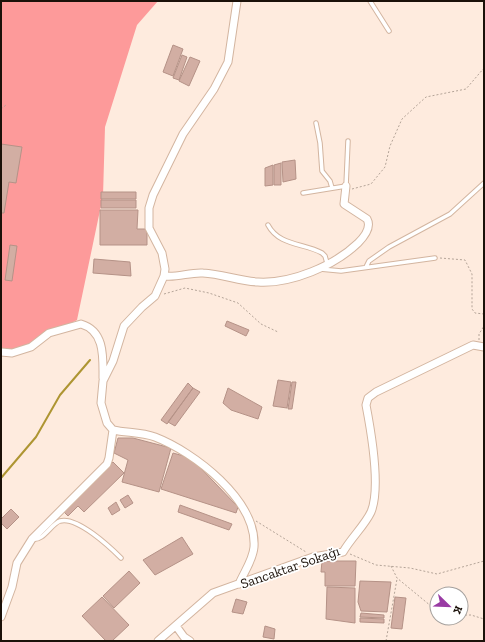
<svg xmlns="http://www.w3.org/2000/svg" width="485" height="642" font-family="'Zilla Slab',serif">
  <rect width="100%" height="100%" fill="#feebde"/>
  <path fill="#fd9a9a" d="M1 1H158L137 25 105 127 103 196 77 320 14 354 1 351Z"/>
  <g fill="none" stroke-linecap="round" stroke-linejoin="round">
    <path stroke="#ae9532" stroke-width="2" d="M1 478 36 437 60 395 90 360"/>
  </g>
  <path fill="#d2aea3" stroke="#b59287" d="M173 45 183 49 173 76 163 72Z
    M182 55 187 57 179 80 173 78Z
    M190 57 200 61 189 86 179 81Z
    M1 144 22 147 16 183 9 182 4 213H1Z
    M295 160 296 179 283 182 282 162Z
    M281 163V185H274V165Z
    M273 165V185L265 186V168Z
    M101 192H136V199H101Z
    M101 200H136V208H101Z
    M100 210H138L137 229H147V245H100Z
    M10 245 17 246 12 281 5 280Z
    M94 259 130 262 131 276 93 273Z
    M227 321 249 330 246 336 225 326Z
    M278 380 291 382 287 408 273 406Z
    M292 382H296L292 409H288Z
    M188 383 193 388 167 424 161 420Z
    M193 388 200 392 175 426 168 422Z
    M228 388 262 407 258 419 231 410 223 403Z
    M118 438H133L171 448 159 492 122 482 128 460 114 453Z
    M173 453 191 458 238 507 236 513 161 489Z
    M113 462 124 473 84 512 78 506 68 516 64 512Z
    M128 495 133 503 125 508 120 500Z
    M116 502 120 510 112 515 108 508Z
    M180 505 232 524 229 530 178 512Z
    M11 509 19 517 7 529 1 523V519Z
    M182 537 193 554 155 575 143 560Z
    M322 561H356L355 586H325V572H321Z
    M129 571 140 583 114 608 103 596Z
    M360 581 391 582 387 612 361 611 358 602Z
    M327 587 355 588V623L326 619Z
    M102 597 129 625 112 641H106L82 616Z
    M395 597 406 598 402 629 391 628Z
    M236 599 247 602 243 614 232 612Z
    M361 613 384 615V618L360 617Z
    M360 618 384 619V623L360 622Z
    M265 626 275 629 274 639 263 637Z"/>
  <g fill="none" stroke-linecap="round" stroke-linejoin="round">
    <g stroke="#d3b5a0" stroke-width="5.5">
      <path id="lane" d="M370 1 389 31
        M316 123 320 143 322 171 330 181 332 188
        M303 193 346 186 348 141
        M268 225C279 246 304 243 322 253L325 256 327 263
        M366 267 369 261 389 247 450 214 484 183
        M320 269 341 271 435 258
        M32 539C43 542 51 524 60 521 77 516 110 547 121 558"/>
    </g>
    <g stroke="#d3b5a0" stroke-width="9">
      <path id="street" d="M237 1 228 62 214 89 183 134 153 195 149 208V228L162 253 165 269 164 276 155 296 142 307 124 326 113 361 103 381 101 403 107 423 113 430C127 433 141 432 155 437 194 452 257 500 254 547 253 560 244 572 239 584
        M164 276C177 278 190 272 203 273 222 274 239 281 258 282 291 284 334 266 358 243 364 237 372 228 367 219L344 204 346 186
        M1 352 12 353 31 347 49 333 81 324C105 331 103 357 103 378
        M1 617 12 587 17 563 32 539 107 464 109 458 113 430
        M176 626 184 637 190 641
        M158 641 213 593 313 557 343 552C351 538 365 525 371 512 381 488 371 431 366 405L368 398 376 392 473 345 484 347"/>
    </g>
    <path stroke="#b4a498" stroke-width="1" stroke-dasharray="2 2" stroke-linecap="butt" d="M1 109 6 105
      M352 189 371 184 385 167 390 146 402 119 426 97 466 89 484 68
      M440 258 465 260 472 274V309L475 313 484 314
      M164 294 185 288 209 293 238 303 261 324 278 332
      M479 340V334L484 326
      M256 521 306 552
      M350 554 376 565 410 568 437 574 484 561
      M391 566 397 578 437 611
      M461 615H471L484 619
      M386 641 397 579"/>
    <use href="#lane" stroke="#fff" stroke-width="3.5"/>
    <use href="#street" stroke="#fff" stroke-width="7"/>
  </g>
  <g text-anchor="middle" stroke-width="3.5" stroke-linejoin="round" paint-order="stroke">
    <g font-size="14" fill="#1b1109" stroke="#fff">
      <text transform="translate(290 567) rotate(-19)" y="5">Sancaktar Sokağı</text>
    </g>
  </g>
  <rect width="485" height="642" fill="none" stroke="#1b1109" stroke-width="4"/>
  <g transform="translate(449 606) rotate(113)"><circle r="19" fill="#ffffff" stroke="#a4a09d"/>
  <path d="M0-3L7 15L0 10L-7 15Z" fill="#993ba4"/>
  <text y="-6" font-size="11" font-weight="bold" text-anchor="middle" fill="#1b1109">K</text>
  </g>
</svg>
